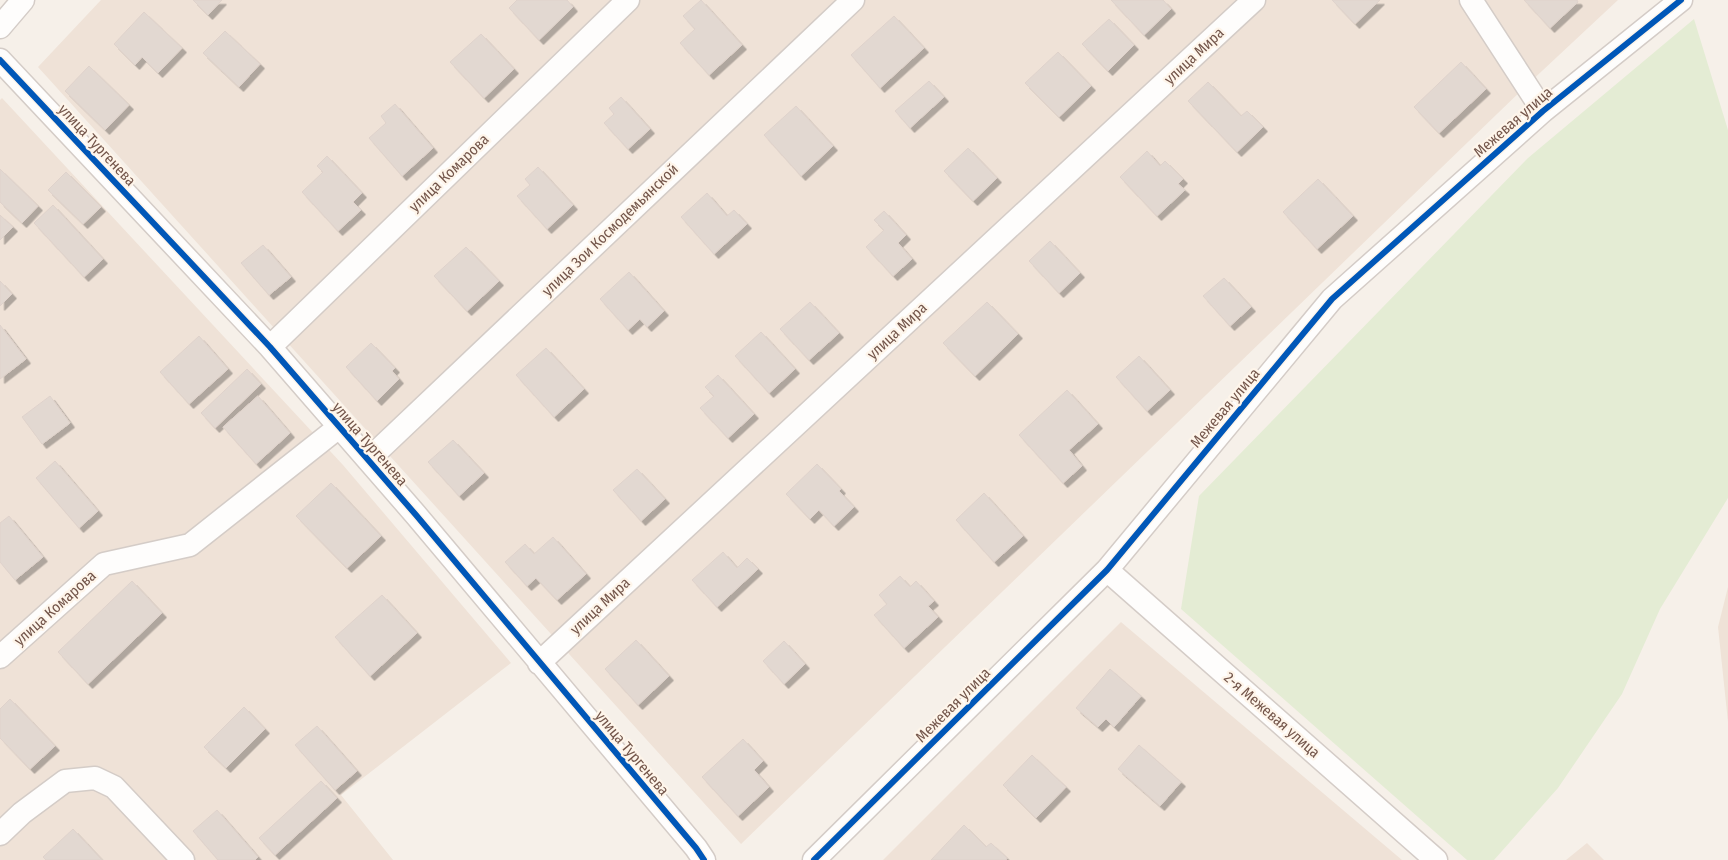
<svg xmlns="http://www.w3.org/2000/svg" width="1728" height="860" font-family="'Fira Sans Condensed',sans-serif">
  <defs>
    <filter id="shadow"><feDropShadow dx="4.5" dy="4.5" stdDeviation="0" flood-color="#0004"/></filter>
  </defs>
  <rect width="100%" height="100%" fill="#f6f0e9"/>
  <path fill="#efe2d7" d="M101 0H1618L1527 85 741 844 38 67Z
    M2 98 343 465 511 663 341 795 393 860H0V100Z
    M1728 587V722L1718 627Z
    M1121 622 1402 860H883Z
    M1587 843 1604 860H1566Z"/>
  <path fill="#e4ecd4" d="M1694 19 1728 130V498L1660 609 1622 694 1558 788 1494 860H1467L1181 609 1199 496 1528 158Z"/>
  <path fill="#e2d8d1" stroke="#dfd2cb" filter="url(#shadow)" d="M193 0H222L208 15Z
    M517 0H567L573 7 539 40 509 8Z
    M701 0 742 45 709 75 680 43 695 29 683 16Z
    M1111 0H1163L1171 9 1144 35Z
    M1332 0H1380L1355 24Z
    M1524 0H1577L1578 2 1550 28Z
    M144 12 182 48 158 73 142 57 135 65 114 44Z
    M894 16 924 48 880 88 851 55Z
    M1109 19 1134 45 1108 71 1082 44Z
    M225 31 260 64 239 87 203 53Z
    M481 34 514 69 484 98 450 62Z
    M1058 52 1091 86 1059 117 1025 83Z
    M1461 62 1486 89 1439 133 1414 107Z
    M89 66 129 105 105 130 65 91Z
    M929 81 944 97 910 128 895 111Z
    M1208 82 1241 116 1247 111 1263 127 1237 152 1188 101Z
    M621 97 650 129 628 149 604 123 614 114 609 108Z
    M395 104 433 148 402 176 369 138 386 123 381 116Z
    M796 106 833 146 801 176 764 135Z
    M968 148 997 178 973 201 944 171Z
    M1147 151 1160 166 1165 161 1183 179 1178 184 1185 190 1157 216 1120 177Z
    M327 156 362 193 353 202 361 210 338 231 302 192 323 172 317 166Z
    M538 167 573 205 547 229 517 196 530 185 525 179Z
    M0 169 38 206 22 223 0 202Z
    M66 172 101 207 83 224 48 190Z
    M1318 179 1353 216 1317 249 1283 212Z
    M707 193 727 216 734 210 747 224 714 254 681 217Z
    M53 205 103 259 84 277 34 223Z
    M884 211 906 235 898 243 912 259 893 276 866 247 884 230 874 220Z
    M0 215 13 227 0 240Z
    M1050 241 1080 273 1059 293 1029 261Z
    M263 245 291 277 269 295 241 263Z
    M466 247 499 281 467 311 434 276Z
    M629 272 664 311 647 327 640 319 628 330 600 299Z
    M1224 278 1251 307 1230 326 1203 296Z
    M0 281 12 294 0 306Z
    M810 302 839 333 809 360 780 329Z
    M987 302 1018 334 975 376 943 343Z
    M0 325 26 359 0 379Z
    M761 332 795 369 769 393 735 356Z
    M199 336 228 369 189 404 160 372Z
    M371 343 395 368 392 371 399 379 377 401 346 367Z
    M546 348 584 389 554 417 516 375Z
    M1139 356 1170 390 1147 411 1116 377Z
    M247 369 261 384 215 428 201 413Z
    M718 375 754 414 728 438 700 408 714 396 705 387Z
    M1067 390 1098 424 1069 450 1082 466 1063 483 1019 435Z
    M50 396 70 423 42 444 22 417Z
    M258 396 290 433 256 464 223 427Z
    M453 440 484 473 459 496 428 462Z
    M55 461 98 511 79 528 36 478Z
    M817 464 841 489 839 491 854 507 834 526 819 510 810 519 786 494Z
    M637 469 665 499 641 521 613 490Z
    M331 483 381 536 347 568 296 516Z
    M984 493 1023 536 994 562 956 520Z
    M9 516 43 557 15 580 0 562V523Z
    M553 537 586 574 557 600 536 578 527 586 505 562 525 544 534 554Z
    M723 552 737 568 747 558 758 569 717 607 692 580Z
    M900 576 910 587 916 581 934 601 928 606 938 617 904 648 874 615 887 604 879 595Z
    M132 581 162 613 88 684 58 652Z
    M382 595 417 633 370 676 335 637Z
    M636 640 669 676 638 705 605 669Z
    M784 641 805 664 784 684 763 661Z
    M1110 669 1141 696 1114 727 1106 719 1098 727 1076 708Z
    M10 699 55 746 30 769 0 738V709Z
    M244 707 265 729 226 768 204 747Z
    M317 726 357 771 335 790 295 745Z
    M743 739 763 761 754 770 769 787 738 816 702 777Z
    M1139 745 1181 782 1160 806 1118 769Z
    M1032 755 1066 787 1036 818 1003 785Z
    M321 781 337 798 275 855 259 838Z
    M217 810 258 857 255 860H218L193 831Z
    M964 825 986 847 991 843 1007 858 1006 860H931Z
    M73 829 102 860H46L43 857Z"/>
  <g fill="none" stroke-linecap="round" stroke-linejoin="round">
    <g stroke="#d4ccc7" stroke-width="25">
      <path id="street" d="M1471 0 1543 111
        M0 27 23 0
        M0 60 270 347 416 515 696 848 704 860
        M270 347 628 0
        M368 460 853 0
        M1107 570 1436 860
        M0 657 104 564 190 545 339 427
        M539 663 1254 0
        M0 834 22 813 65 781 95 778 114 787 183 860
        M814 860 1107 570 1332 299 1543 111 1681 0"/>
    </g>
    <use href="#street" stroke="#fefdfc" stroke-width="22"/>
    <g stroke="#fef5ea" stroke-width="9">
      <path id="cycleway" d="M0 60 270 347 416 515 696 848 704 860
        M814 860 1107 570 1332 299 1543 111 1681 0"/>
    </g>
    <use href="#cycleway" stroke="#0057b8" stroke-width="6"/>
  </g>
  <g text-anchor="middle" stroke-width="4.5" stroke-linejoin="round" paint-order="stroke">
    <g font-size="15" fill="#73554a" stroke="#fef5ea">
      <text transform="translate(1194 56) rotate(-43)" y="5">улица Мира</text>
      <text transform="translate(1513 122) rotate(-41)" y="5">Межевая улица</text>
      <text transform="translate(97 145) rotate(47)" y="5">улица Тургенева</text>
      <text transform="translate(449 173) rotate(-44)" y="5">улица Комарова</text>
      <text transform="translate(610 230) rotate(-44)" y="5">улица Зои Космодемьянской</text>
      <text transform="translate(897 331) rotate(-43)" y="5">улица Мира</text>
      <text transform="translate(1225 408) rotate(-50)" y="5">Межевая улица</text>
      <text transform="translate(370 444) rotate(49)" y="5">улица Тургенева</text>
      <text transform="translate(600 606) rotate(-43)" y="5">улица Мира</text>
      <text transform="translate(55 608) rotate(-42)" y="5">улица Комарова</text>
      <text transform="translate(953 705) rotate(-45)" y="5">Межевая улица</text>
      <text transform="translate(1272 715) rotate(41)" y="5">2-я Межевая улица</text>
      <text transform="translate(632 753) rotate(50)" y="5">улица Тургенева</text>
    </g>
  </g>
</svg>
